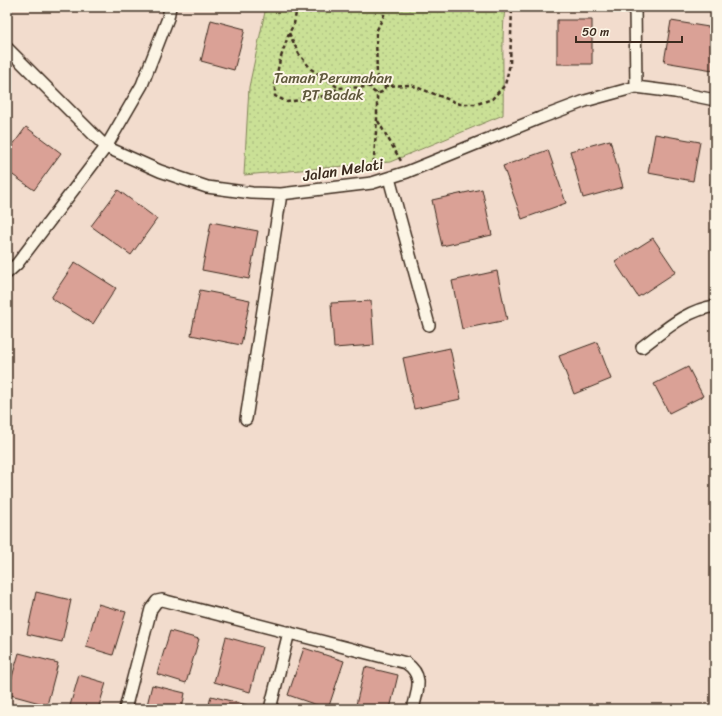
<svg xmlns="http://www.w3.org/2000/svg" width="722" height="716" font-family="Sriracha,sans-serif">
  <defs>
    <pattern id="park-dots" width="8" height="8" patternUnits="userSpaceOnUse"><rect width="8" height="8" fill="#cae096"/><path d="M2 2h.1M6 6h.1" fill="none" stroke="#aec081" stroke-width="1.8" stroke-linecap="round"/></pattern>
  </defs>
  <rect width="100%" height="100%" fill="#f2dccd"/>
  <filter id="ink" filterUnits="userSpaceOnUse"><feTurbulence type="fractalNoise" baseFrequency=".025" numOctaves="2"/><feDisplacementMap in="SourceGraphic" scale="8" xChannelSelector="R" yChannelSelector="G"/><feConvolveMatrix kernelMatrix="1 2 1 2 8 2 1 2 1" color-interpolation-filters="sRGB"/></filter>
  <g filter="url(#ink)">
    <path fill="url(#park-dots)" stroke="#82855a" d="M266 7H505C501 43 504 79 503 115L390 162 244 175 249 87Z"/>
    <path fill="#daa196" stroke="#3b2a1e" d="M211 20 245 29 234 70 201 61Z
      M557 20H592V64H557Z
      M671 21 715 28V57L713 70 664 62Z
      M26 127 61 153 34 190 7 171V153Z
      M655 134 700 142 693 181 648 173Z
      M610 140 623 187 583 198 570 151Z
      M548 150 566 203 522 219 503 166Z
      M715 162V187L710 186Z
      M482 189 492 235 442 246 432 200Z
      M118 190 157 219 131 255 91 226Z
      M211 222 258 231 249 279 202 270Z
      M653 238 676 272 638 297 615 262Z
      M75 262 116 288 93 324 51 298Z
      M497 271 507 320 462 329 452 281Z
      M200 290 250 300 241 345 191 335Z
      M371 301 374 345 334 348 331 303Z
      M597 342 611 379 574 394 559 356Z
      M450 348 461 399 414 409 403 358Z
      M688 367 703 396 669 413 654 384Z
      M36 592 71 600 62 642 27 634Z
      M98 604 126 612 113 655 86 647Z
      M170 631 199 639 186 683 157 674Z
      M226 637 262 647 250 692 214 682Z
      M304 648 344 661 328 709 288 695Z
      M19 653 58 663 47 705 7 694Z
      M365 667 398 675 390 709H355Z
      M79 675 106 683 98 709H69Z
      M152 685 185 693 182 709H146Z
      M211 696 247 705 246 709H208Z"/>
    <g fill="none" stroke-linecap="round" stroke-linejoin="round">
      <g stroke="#3b2a1e" stroke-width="14">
        <path id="street" d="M635 7 636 87
          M7 48 106 147 160 171 207 187 252 193 281 194 372 183 407 172 540 118 585 101 636 87 675 92 715 100
          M389 178 429 325
          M7 273 17 264 106 147 142 85 168 18 170 7
          M642 347C665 330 686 310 715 306
          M246 419 281 194
          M125 709 151 609 157 601 162 600 406 663C425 676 417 691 413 709
          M270 709 289 632"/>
      </g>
      <path stroke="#3b2a1e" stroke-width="2.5" stroke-dasharray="4 3" stroke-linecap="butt" d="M297 7 294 24 289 33 280 60 275 82V96L287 102 324 96 339 88 371 87
        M289 33 299 54 311 69 339 88
        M377 79 376 32 384 15 385 7
        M371 86a7 7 0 1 1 14 0a7 7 0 1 1-14 0Z
        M384 86 411 85 460 104H477L492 99 505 85 510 64 512 7
        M378 121 401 161
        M373 170 377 119V92"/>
      <use href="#street" stroke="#fcf5e5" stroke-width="11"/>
    </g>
  </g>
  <g text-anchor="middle" stroke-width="4" stroke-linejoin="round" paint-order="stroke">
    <g font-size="15" fill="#5f583c" stroke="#fcf5e5">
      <text x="333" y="83">Taman Perumahan<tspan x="333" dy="17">PT Badak</tspan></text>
    </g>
    <g font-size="15" fill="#3b2a1e" stroke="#fcf5e5">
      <text transform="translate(343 170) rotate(-9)" y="5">Jalan Melati</text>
    </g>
  </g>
  <rect width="722" height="716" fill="none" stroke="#fcf5e5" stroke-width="24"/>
  <rect x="12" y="12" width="698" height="692" fill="none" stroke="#3b2a1e" stroke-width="1.5" filter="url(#ink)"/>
  <path d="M576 36v6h106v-6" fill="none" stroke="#3b2a1e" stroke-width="2"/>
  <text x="582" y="36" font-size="12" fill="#3b2a1e" stroke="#fcf5e5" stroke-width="3" paint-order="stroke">50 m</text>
</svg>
